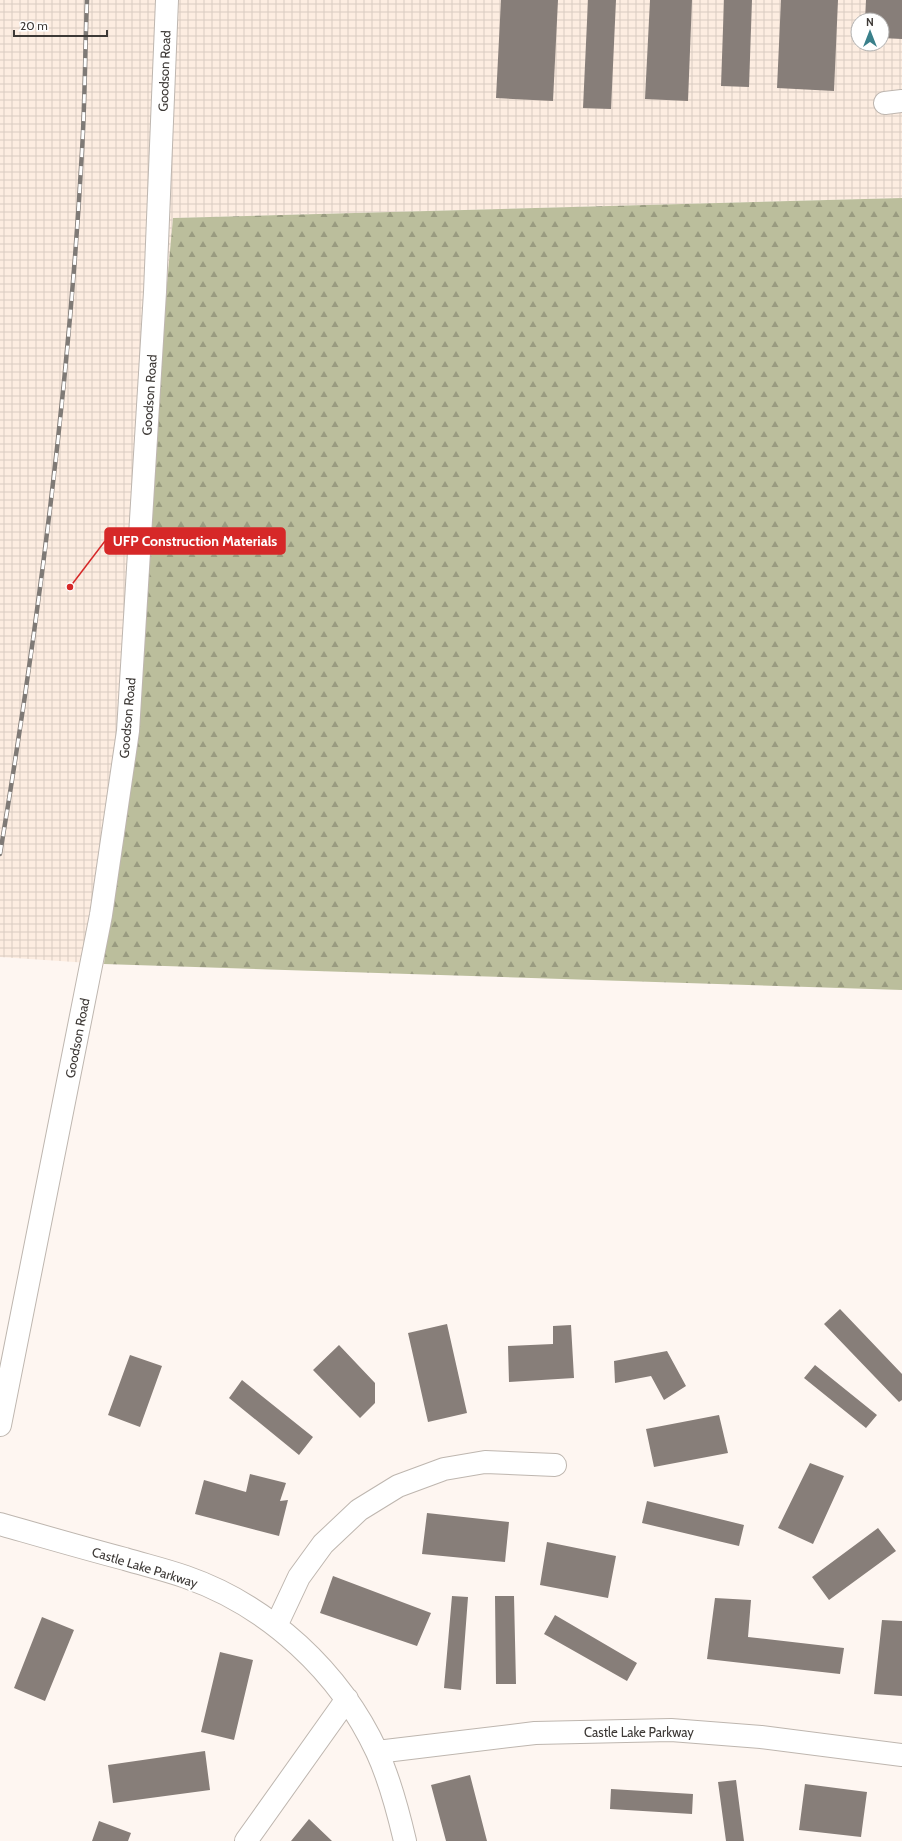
<svg xmlns="http://www.w3.org/2000/svg" width="902" height="1841" font-family="Cabin,sans-serif">
  <defs>
    <pattern id="industrial-grid" width="8" height="8" patternUnits="userSpaceOnUse"><rect width="8" height="8" fill="#fdede1"/><path d="M0 4h8M4 0v8" fill="none" stroke="#daccc2"/></pattern>
    <pattern id="forest-firs" width="22" height="20" patternUnits="userSpaceOnUse"><rect width="22" height="20" fill="#bbbe9c"/><path d="M5 1l3.5 6h-7zM16 11l3.5 6h-7z" fill="#999b80"/></pattern>
  </defs>
  <rect width="100%" height="100%" fill="#fef6f1"/>
  <path fill="url(#industrial-grid)" fill-rule="evenodd" d="M0 0H902V198L173 218 104 964 0 957ZM858 20H882V44H858Z"/>
  <path fill="url(#forest-firs)" d="M902 198V990L104 964 173 218Z"/>
  <path fill="#877e79" d="M501 0H558L553 101 496 98Z
    M588 0H616L611 109 583 108Z
    M650 0H692L688 101 645 99Z
    M724 0H752L749 87 721 86Z
    M781 0H838L834 91 777 88Z
    M866 0H902V39L882 38V20H865Z
    M840 1309 902 1374V1400L899 1402 824 1324Z
    M447 1324 467 1413 428 1422 408 1333Z
    M571 1325 574 1378 509 1382 508 1346 553 1344V1326Z
    M339 1345 375 1383V1403L360 1418 313 1370Z
    M667 1351 686 1386 664 1400 651 1376 615 1383 614 1361Z
    M130 1355 162 1366 140 1427 108 1415Z
    M815 1365 877 1415 866 1428 804 1378Z
    M242 1380 313 1437 299 1455 229 1398Z
    M719 1415 728 1453 654 1467 646 1429Z
    M810 1463 844 1476 813 1544 778 1528Z
    M250 1474 286 1483 280 1501 288 1500 279 1536 195 1514 204 1480 246 1492Z
    M647 1501 744 1525 739 1546 642 1523Z
    M427 1513 509 1522 505 1562 422 1554Z
    M878 1528 896 1551 829 1600 812 1577Z
    M547 1542 616 1556 608 1598 540 1585Z
    M333 1576 431 1613 417 1646 320 1613Z
    M452 1596 468 1597 461 1690 444 1688Z
    M495 1596H514L516 1684H496Z
    M715 1598 751 1600 748 1637 844 1648 840 1674 707 1659Z
    M555 1615 637 1663 627 1681 544 1634Z
    M42 1617 74 1630 45 1701 14 1688Z
    M882 1620 902 1621V1696L874 1694Z
    M220 1652 253 1660 234 1740 201 1732Z
    M205 1751 210 1790 113 1803 108 1765Z
    M470 1775 487 1841H446L431 1785Z
    M736 1780 744 1841H726L718 1782Z
    M805 1784 867 1792 861 1837 799 1830Z
    M611 1789 693 1794 692 1814 610 1809Z
    M309 1819 332 1841H291Z
    M99 1821 131 1833 128 1841H92Z"/>
  <g fill="none" stroke-linecap="round" stroke-linejoin="round">
    <g stroke="#beb6af" stroke-width="24">
      <path id="minor" d="M885 103 902 101
        M0 1425 101 915 128 731 155 292 167 0
        M0 1524C42 1536 83 1548 125 1559 145 1565 166 1570 186 1577 269 1606 340 1672 377 1752 390 1780 398 1811 405 1841
        M276 1626 299 1577 323 1544 359 1510 398 1486 444 1469 485 1462 555 1465
        M377 1752 535 1733 671 1730 761 1737 902 1755
        M246 1841 347 1699"/>
    </g>
    <use href="#minor" stroke="#fff" stroke-width="22"/>
    <g stroke="#7f7a76" stroke-width="4.5">
      <path id="rail" d="M0 854C39 621 69 387 82 151 85 101 85 50 87 0"/>
    </g>
    <use href="#rail" stroke="#fff" stroke-width="3" stroke-dasharray="9" stroke-linecap="butt"/>
  </g>
  <g text-anchor="middle" stroke-width="4" stroke-linejoin="round" paint-order="stroke">
    <g font-size="13" fill="#3d3936" stroke="#fff">
      <text transform="translate(164 71) rotate(-88)" y="5">Goodson Road</text>
      <text transform="translate(149 395) rotate(-86)" y="5">Goodson Road</text>
      <text transform="translate(127 718) rotate(-85)" y="5">Goodson Road</text>
      <text transform="translate(77 1038) rotate(-79)" y="5">Goodson Road</text>
      <text transform="translate(145 1567) rotate(17)" y="5">Castle Lake Parkway</text>
      <text x="639" y="1737">Castle Lake Parkway</text>
    </g>
  </g>
  <path fill="none" stroke="#d62828" stroke-width="1.5" d="M70 587L105 541"/>
  <circle fill="#d62828" stroke="#fff" stroke-width="1.5" cx="70" cy="587" r="4"/>
  <rect fill="#d62828" stroke="#d62828" stroke-width="1.5" x="105" y="528" width="180" height="26" rx="4"/>
  <g font-size="14" text-anchor="middle" font-weight="bold" fill="#fff">
    <text x="195" y="546">UFP Construction Materials</text>
  </g>
  <g transform="translate(870 32)"><circle r="19" fill="#ffffff" stroke="#b1b0af"/>
  <path d="M0-3L7 15L0 10L-7 15Z" fill="#3a808b"/>
  <text y="-6" font-size="11" font-weight="bold" text-anchor="middle" fill="#3d3936">N</text>
  </g>
  <path d="M14 30v6h93v-6" fill="none" stroke="#3d3936" stroke-width="2"/>
  <text x="20" y="30" font-size="12" fill="#3d3936" stroke="#ffffff" stroke-width="3" paint-order="stroke">20 m</text>
</svg>
